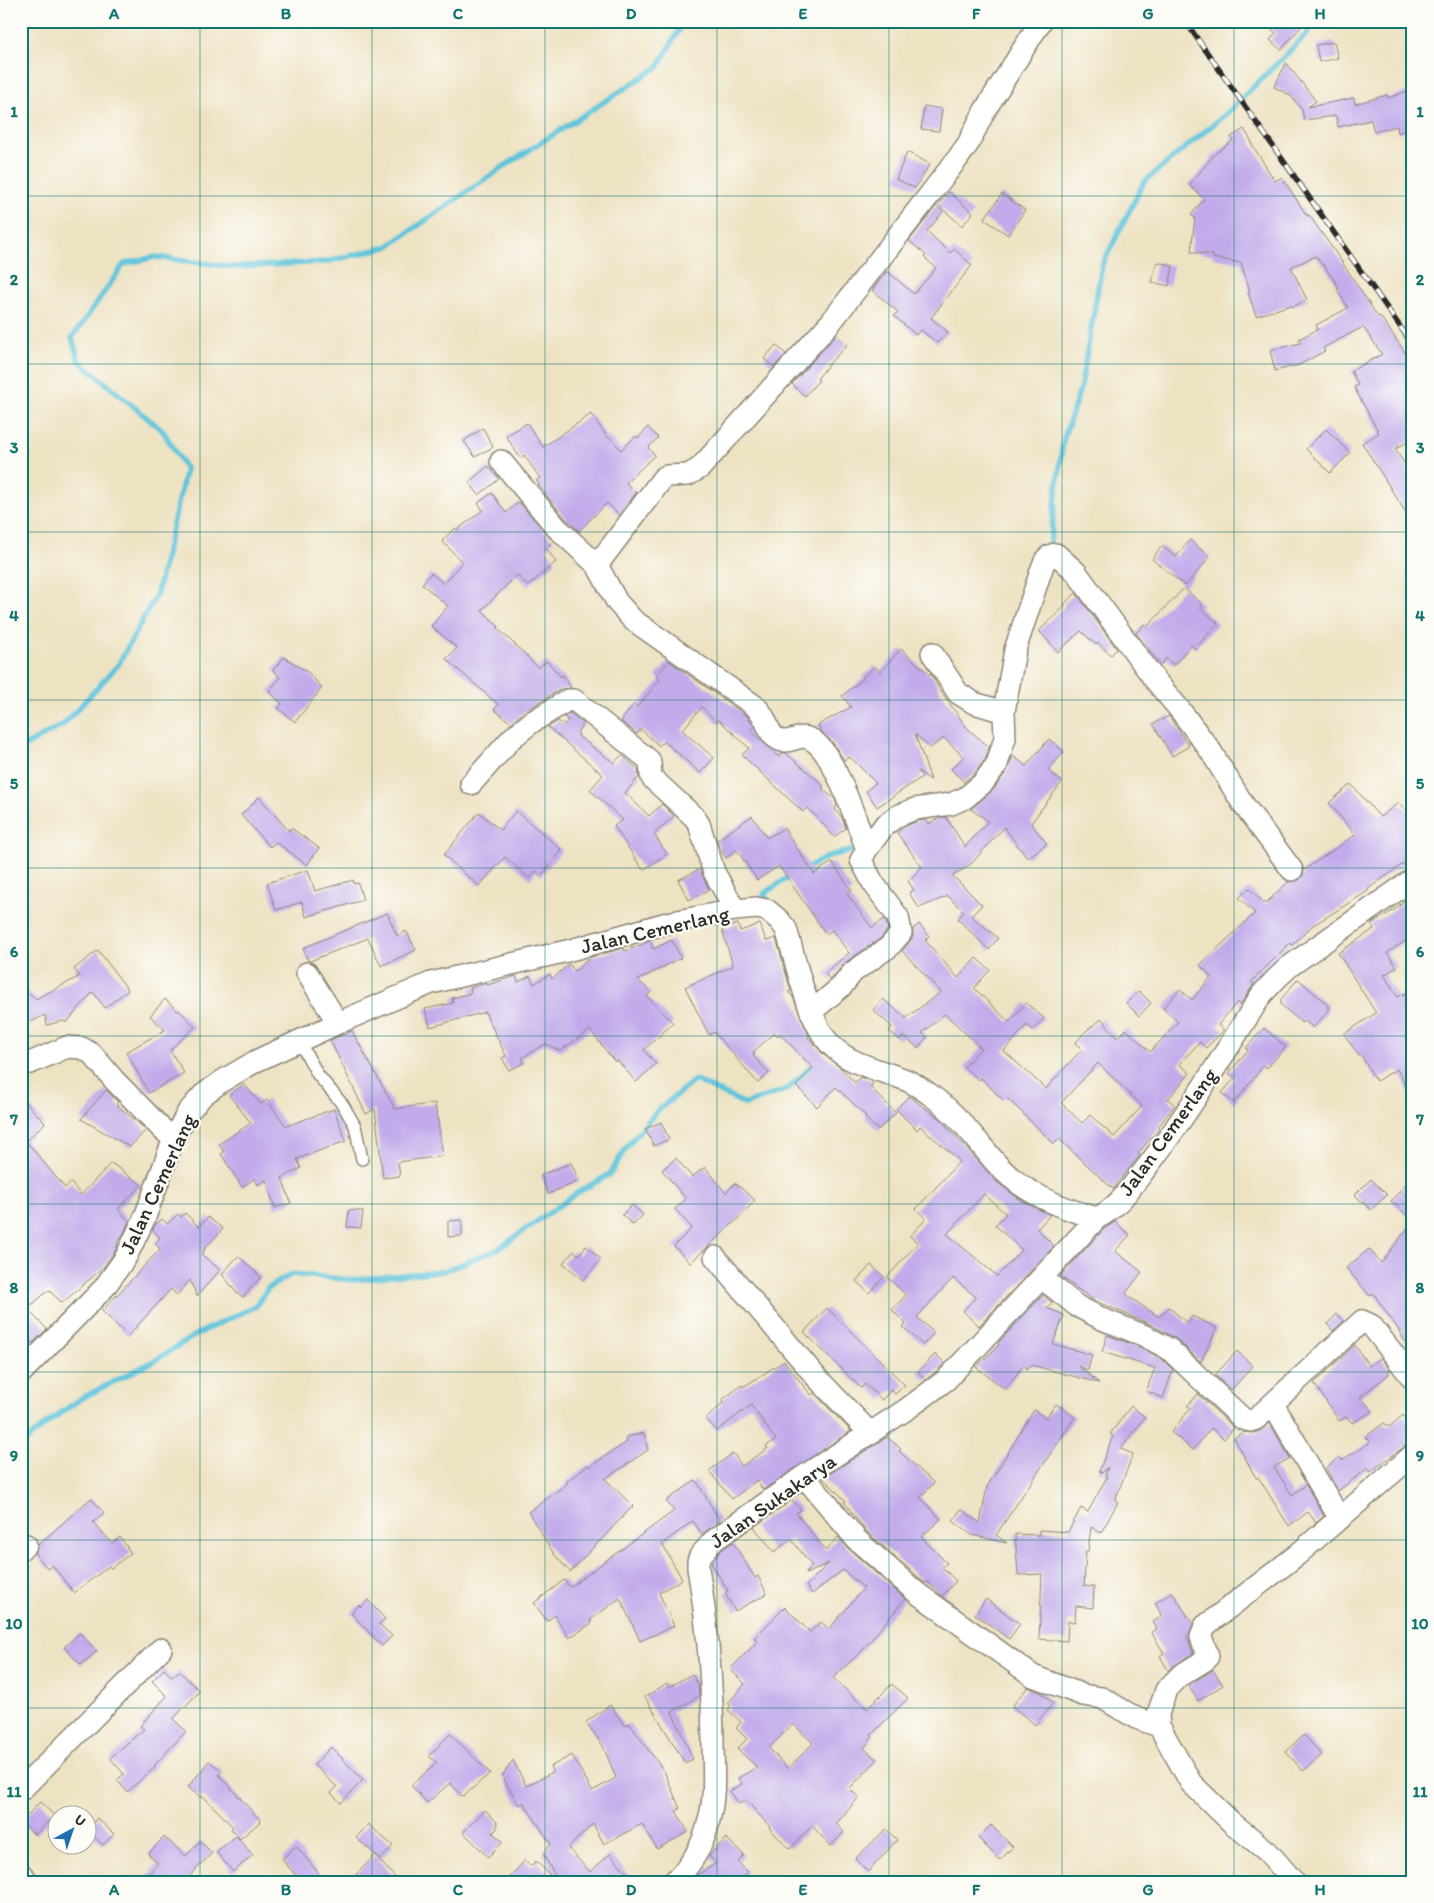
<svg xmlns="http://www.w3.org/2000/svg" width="1434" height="1903" font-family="Itim,sans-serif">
  <rect width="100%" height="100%" fill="#fdfcf7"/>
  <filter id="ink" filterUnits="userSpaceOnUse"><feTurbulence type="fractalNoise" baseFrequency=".02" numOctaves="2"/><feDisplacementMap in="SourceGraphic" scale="10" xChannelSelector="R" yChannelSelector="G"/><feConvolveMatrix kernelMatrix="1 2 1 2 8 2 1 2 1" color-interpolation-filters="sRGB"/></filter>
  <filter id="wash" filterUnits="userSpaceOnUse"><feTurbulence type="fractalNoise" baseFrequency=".0096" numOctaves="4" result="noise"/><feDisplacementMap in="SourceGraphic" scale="20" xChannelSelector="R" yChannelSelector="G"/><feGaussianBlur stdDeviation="1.12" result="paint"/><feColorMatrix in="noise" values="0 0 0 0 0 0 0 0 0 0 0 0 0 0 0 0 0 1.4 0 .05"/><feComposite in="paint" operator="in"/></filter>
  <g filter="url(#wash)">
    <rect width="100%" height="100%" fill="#ede2c2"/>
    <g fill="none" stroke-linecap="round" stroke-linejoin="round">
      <path stroke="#5ec4db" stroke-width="5.5" d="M1046 551 1050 543 1063 441 1081 386 1102 265 1144 182 1226 114 1308 33 1312 21
        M21 748 64 724 118 665 157 593 186 469 163 431 79 361 72 338 124 264 155 257 234 267 325 262 387 247 503 167 658 67 684 21
        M804 869 832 855 855 850 859 846
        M769 904 764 894 793 874
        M21 1446 42 1427 80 1399 154 1361 197 1334 256 1306 268 1288 292 1274 352 1280 444 1271 498 1249 577 1193 610 1174 628 1145 657 1111 695 1080 745 1104 788 1089 816 1061"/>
    </g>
    <g id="blocks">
      <path fill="#c1abeb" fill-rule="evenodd" d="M1263 21H1306L1281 50 1270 40 1276 33Z
        M1334 42 1338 58 1319 62 1316 45Z
        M1286 63 1316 101 1308 107 1354 98 1355 104 1387 95 1388 98 1413 89V127L1398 133 1397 126 1374 132 1371 120 1338 127 1336 116 1304 120 1302 110 1291 96 1274 87Z
        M924 106 942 109 939 131 921 129Z
        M1244 129 1252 142 1251 143 1275 181 1282 177 1307 216 1309 215 1340 259 1378 317 1380 316 1413 364V439L1395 449 1413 477V524L1362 443 1379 433 1354 387 1358 385 1351 371 1382 354 1363 327 1323 348 1325 351 1299 365 1275 371 1270 350 1301 343 1299 339 1318 329 1316 325 1348 308 1337 289 1339 288 1323 264 1322 265 1316 256 1291 267 1307 300 1292 307 1291 305 1256 316 1248 292 1250 291 1241 263 1213 258V255L1191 252 1195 218 1191 215 1204 199 1189 185 1215 154 1233 140 1231 137Z
        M907 152 930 164 915 188 896 179Z
        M949 192 973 213 962 226 938 205Z
        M1002 194 1025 210 1008 235 984 219Z
        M936 206 943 212 927 231 950 253 954 249 972 265 931 318 948 332 937 343 921 330 916 335 894 316 898 312 872 290 887 271 914 294 936 268 924 257 926 255 909 241Z
        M1157 262 1173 266 1169 286 1152 282Z
        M836 335 847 345 829 364 817 379 819 380 805 396 792 384Z
        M776 345 786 354 774 367 764 359Z
        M591 414 608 438 610 437 621 450 636 436 638 438 648 427 658 438 648 448 655 455 626 483 636 493 619 515 607 503 579 531 566 519 538 485 539 484 536 481 540 478 524 455 520 458 506 436 527 423 543 447Z
        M483 428 493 447 475 457 464 441Z
        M1326 429 1350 453 1330 473 1306 449Z
        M488 466 499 479 479 495 469 482Z
        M492 493 506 513 519 502 553 541 546 548 556 562 528 586 517 575 482 610 499 627 497 628 526 655 538 668 547 661 561 677 563 675 571 688 561 689 525 711 511 723 494 709 499 705 446 659 457 648 431 626 448 606 422 584 431 573 444 584 462 562 442 541 455 528 457 530 483 510 478 503Z
        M1190 540 1210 557 1185 586 1152 559 1162 546 1176 557Z
        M1184 588 1203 605 1200 608 1218 623 1195 649 1191 645 1174 665 1166 658 1161 665 1136 633 1144 624 1147 627Z
        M1076 593 1117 649 1111 655 1098 643 1096 645 1081 631 1058 652 1039 631 1065 606 1064 604Z
        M901 649 930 675 931 674 939 689 967 728 988 746 990 744 986 758 974 774 964 782 951 769 964 757 944 738 930 748 915 734 931 780 918 771 922 777 877 807 866 791 876 783 850 757 844 760 833 743 821 731 818 725 851 707 842 696 864 678 863 677 875 666 880 672Z
        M284 657 309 673 322 688 295 722 278 708 282 704 269 691 280 678 273 670Z
        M669 661 747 716 754 726 751 731 779 757 782 753H786L823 785V790L835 799 837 806 835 809 842 818 846 828 834 837 818 818 807 808 803 812 742 755 749 748 719 720 716 722 702 707 682 730 714 758 700 773 664 741 659 746 641 729 637 734 621 721 634 704 637 707 660 680 656 676Z
        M570 713 584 724 577 732 579 734 578 736 614 763 622 755 638 769 639 777 625 793 649 816 662 804 674 816 654 834 667 854 643 870 614 826 623 820 590 790 603 775 548 727 558 721 564 725 568 720 564 717Z
        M1169 716 1189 746 1172 756 1153 724Z
        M1049 739 1064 752 1048 770 1062 782 1031 823 1047 844 1027 858 1004 827 971 864 953 876 982 905 971 916 998 938 989 950 958 919 964 912 948 896 919 908 909 893 914 890 908 881 922 867 897 833 904 827 918 821 924 820 929 824 939 818 946 817 965 847 988 821 971 809 993 790 1007 771 1013 756 1026 766Z
        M1351 784 1380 817 1398 803 1413 815V857L1368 889V891L1312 926 1292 945 1290 943 1251 982 1254 984 1240 1005 1237 1002 1218 1025 1224 1030 1206 1048 1200 1042 1179 1064 1190 1073 1168 1099 1175 1105 1158 1127 1159 1129 1138 1153 1140 1155 1113 1189 1059 1139 1054 1144 1006 1097 1003 1100 981 1078 979 1080 964 1067 981 1048 945 1014 922 1033 927 1037 918 1048 903 1036 900 1040 889 1031 892 1027 873 1010 883 999 906 1018 941 992 902 951 913 937V929L919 924 929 936 925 940 958 978 976 958 990 970 974 988 1009 1022 1026 1003 1044 1018 1033 1030 1027 1025 1004 1051 1046 1089 1082 1049 1075 1043 1087 1030 1102 1019 1117 1038 1126 1029 1150 1052 1178 1022 1163 1008 1180 989 1192 1000 1211 977 1200 965 1255 913 1239 898 1249 888 1265 904 1288 882 1299 880 1303 875 1304 870 1355 835 1329 803ZM1098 1063 1142 1106 1114 1137 1090 1115 1082 1123 1061 1103Z
        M259 797 289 831 291 828 319 848 307 865 276 842 270 847 241 815Z
        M516 811 562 850 541 876 536 871 530 879 505 857 479 886 444 855 479 812 500 830Z
        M752 816 767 838 784 828 814 874 832 862 852 891 847 894 872 928 884 919 886 922 888 929 881 938 846 962 830 980 825 973 849 953 832 930 826 934 779 866 757 880 737 850 726 858 720 849 717 840Z
        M700 869 709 890 689 900 678 880Z
        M308 870 315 891 353 880 354 884 358 883 363 900 306 917 302 902 276 910 267 883Z
        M1413 894V936L1387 953 1397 967 1384 975 1398 997 1413 990V1100L1397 1069 1376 1081 1361 1055 1359 1056 1344 1034 1376 1013 1338 953 1374 929 1371 924 1394 910Z
        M387 913 397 936 406 931 416 950 381 966 368 938 310 961H308L303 948Z
        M738 924 740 931 760 924 766 941 776 938 791 991 788 992 793 997 809 1036 808 1037 823 1054 842 1069 855 1083 860 1077 872 1081 873 1083 870 1087 896 1113 878 1130 865 1118 866 1116 836 1087 817 1107 796 1086 813 1068 780 1034 778 1036 775 1033 753 1052 755 1054 753 1056 769 1073 758 1083 714 1032 709 1035 685 987 733 966 722 929Z
        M672 940 681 958 638 980 651 992 647 996 673 1023 644 1050 656 1064 636 1082 617 1060 615 1062 590 1030 560 1051 546 1044 538 1048 522 1058 524 1063 509 1070 502 1058 506 1056 485 1012 430 1027 425 1009 453 1003 452 998 471 993 470 988 487 983V985L516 976 518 982 530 976 534 984 550 974 552 979 569 964 575 971 591 957 624 948 625 951 650 941 653 949Z
        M98 950 128 990 105 1008 93 992 67 1022 62 1021 47 1025 45 1015 21 1027V986L36 999 80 976 74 969Z
        M1298 979 1328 1005V1011L1313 1028 1304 1020 1302 1023 1281 1005V999Z
        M1139 991 1151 1003 1139 1016 1126 1003Z
        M165 999 178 1011 179 1010 195 1027 170 1050 184 1073 149 1093 126 1052 165 1030 150 1016Z
        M1264 1028 1286 1047 1267 1068 1264 1065 1234 1103 1222 1093 1235 1078 1229 1073 1248 1050 1246 1048Z
        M352 1031 395 1109 435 1103 443 1156 398 1162 400 1176 383 1178 375 1109 366 1114 330 1040Z
        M244 1084 261 1104 267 1100 286 1126 334 1109 346 1141 297 1159 301 1168 282 1178 291 1203 275 1208 266 1180 258 1185 254 1179 242 1187 221 1154 224 1152 219 1144 251 1123 229 1095Z
        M106 1090 118 1102 116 1104 146 1130 130 1147 81 1119Z
        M909 1096 941 1120 997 1182 1022 1201 1050 1215 1037 1229 1054 1246 979 1326 963 1311 976 1297 953 1278 917 1317 934 1333 923 1345 903 1327 906 1324 892 1310 906 1295 887 1277 918 1243 910 1236 926 1219 916 1209 960 1161 920 1126 917 1130 896 1109ZM984 1194 1006 1214 995 1225 1022 1250 997 1276 947 1234Z
        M21 1097 45 1123 26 1141 65 1188 71 1183 81 1195 111 1163 142 1185 118 1209 129 1221 122 1237 117 1243 118 1244 115 1251 103 1268 62 1303 49 1290 27 1309 47 1329 33 1343 21 1332Z
        M661 1122 669 1139 654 1146 645 1129Z
        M676 1158 692 1177 705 1167 726 1193 735 1183 755 1200 741 1216 690 1263 674 1246 692 1228 675 1209 686 1199 662 1170Z
        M571 1163 579 1181 548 1194 541 1175Z
        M1413 1176V1356L1398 1329 1373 1293 1370 1296 1346 1268 1369 1249 1381 1263 1413 1221 1391 1201Z
        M1371 1179 1387 1195 1371 1210 1355 1195Z
        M632 1205 643 1215 633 1225 622 1215Z
        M349 1210 363 1211 361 1228 347 1227Z
        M185 1213 199 1227 208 1217 223 1229 204 1249 205 1250 201 1254 220 1270 197 1296 190 1280 177 1295 171 1289 128 1336 102 1311 160 1249 155 1243 160 1238 153 1230 154 1226 162 1219 167 1224 178 1214 181 1217Z
        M462 1220V1236L448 1237V1221Z
        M1115 1222 1130 1235 1115 1251 1142 1272 1126 1293 1129 1297 1159 1317 1169 1307 1188 1324 1192 1316 1217 1328 1201 1362 1175 1338 1150 1324 1095 1301 1060 1276 1105 1228Z
        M586 1246 601 1259 583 1280 563 1263 574 1251 579 1255Z
        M238 1256 261 1277 243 1297 236 1292 222 1274Z
        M871 1265 884 1277 869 1293 856 1281Z
        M1043 1295 1052 1302 1047 1308 1064 1315 1053 1344 1092 1355 1088 1370 1078 1366 1099 1383 1031 1365 1027 1369 1024 1365 1005 1389 976 1367 999 1345 998 1343Z
        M827 1308 905 1385 895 1394 891 1390 882 1400 865 1384 861 1388 804 1332Z
        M1337 1314 1344 1321 1333 1331 1327 1324Z
        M1107 1335 1140 1347 1162 1359 1173 1370 1163 1398 1146 1391 1155 1368 1102 1352Z
        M1355 1345 1369 1366 1381 1358 1389 1369V1374L1360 1397 1373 1411 1352 1423 1346 1417 1339 1421 1314 1383Z
        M1237 1351 1253 1366 1231 1390 1215 1375Z
        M935 1354 945 1363 926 1380 918 1372Z
        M784 1361 811 1395 814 1393 851 1431 763 1490 757 1480 732 1499 709 1471 733 1453 742 1466 768 1448 766 1446 776 1440 751 1405 717 1431 706 1419 723 1403 722 1400 742 1385 743 1387Z
        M1198 1394 1234 1428 1224 1439 1211 1428 1193 1450 1171 1432 1191 1408 1187 1406Z
        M1056 1404 1075 1417 996 1535 1007 1543 972 1535 953 1521 961 1509 980 1523 987 1487 1034 1410 1046 1418Z
        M1131 1406 1145 1417 1121 1449 1133 1454 1115 1500 1118 1502 1101 1533 1091 1527 1088 1551H1086L1084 1586 1094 1587 1093 1608 1076 1606 1075 1622 1068 1621 1067 1641 1039 1639 1042 1574 1018 1575 1015 1534 1039 1535V1530L1068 1532 1081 1508 1088 1512 1107 1477 1105 1476 1108 1467 1102 1473 1099 1471 1113 1436 1110 1434Z
        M1403 1415 1413 1427V1443L1405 1446 1370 1472 1368 1468 1338 1491 1326 1468 1339 1457 1342 1460 1370 1442 1365 1437 1384 1423 1389 1427Z
        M1270 1423 1290 1458 1274 1467 1292 1495 1306 1485 1324 1516 1316 1523 1308 1512 1289 1526 1258 1477 1256 1478 1234 1438 1244 1432 1253 1433 1260 1431Z
        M644 1433 648 1450 605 1479 633 1506 570 1572 554 1554 528 1512 567 1484 566 1482 588 1465 589 1467 627 1442 626 1437Z
        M887 1437 901 1449 899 1451 934 1483 920 1497 941 1519 921 1537 947 1563 942 1567 956 1581 942 1596 928 1582 925 1583 866 1531 844 1502 846 1501 823 1478Z
        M696 1480 720 1521 702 1534 693 1521 662 1544 682 1579 659 1593 674 1626 640 1641 620 1598 590 1620 592 1623 569 1638 555 1615 547 1621 534 1603 564 1580 570 1587 674 1511 666 1501Z
        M91 1498 104 1513 93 1522 112 1543 120 1537 131 1553 111 1568 109 1566 74 1593 52 1565 48 1569 35 1554 38 1545Z
        M792 1500 801 1510 796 1513 826 1551 838 1537 849 1549 905 1599 861 1652 833 1678 867 1709 892 1684 908 1698 871 1735 873 1737 864 1748 877 1760 849 1789 859 1797 836 1824 844 1832 831 1846 812 1826 790 1849 769 1828 770 1827 746 1800 739 1804 730 1791 742 1784 738 1778 757 1767 737 1749 747 1739 736 1728 741 1722 728 1710 731 1706 728 1703 745 1684 730 1669 758 1641 754 1638 785 1607 810 1632 821 1622 829 1629 864 1588 843 1570 812 1594 806 1586 829 1563 806 1574V1573L812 1566 791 1539 774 1552 754 1527ZM793 1724 813 1743 788 1769 769 1748Z
        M733 1542 755 1578 758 1576 767 1594 735 1611 725 1593 728 1591 711 1563 721 1550Z
        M1172 1592 1193 1624 1189 1634 1187 1636 1193 1653 1168 1670 1160 1656 1164 1653 1151 1632 1157 1629 1153 1622 1162 1616 1155 1603Z
        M986 1599 1020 1624 1009 1639 975 1614Z
        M368 1600 385 1619 379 1624 392 1636 382 1646 351 1613 359 1605 361 1607Z
        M80 1633 97 1651 81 1665 64 1647Z
        M164 1669 172 1677 179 1671 200 1691 173 1719 186 1731 154 1766 155 1767 127 1792 117 1780 124 1774 110 1758 144 1729 140 1726 167 1696 152 1681Z
        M1213 1670 1223 1685 1198 1701 1188 1685Z
        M692 1674 698 1685 699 1696 672 1712 693 1759 685 1763 645 1697 667 1683 669 1687Z
        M1028 1687 1040 1692 1053 1703 1035 1725 1012 1706Z
        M610 1705 625 1726 629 1723 664 1771 680 1809 676 1811 688 1832 657 1849 642 1824 604 1844 593 1824 568 1848 590 1872 610 1854 635 1882H558L543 1853 551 1844 524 1803 519 1805 502 1776 513 1760 526 1786 553 1772 550 1767 572 1755 592 1791 616 1778 603 1746 586 1722Z
        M450 1734 490 1773 463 1797 450 1783 427 1803 411 1785 437 1763 429 1756Z
        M1304 1735 1322 1755 1303 1771 1286 1752Z
        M331 1747 363 1780 341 1803 331 1793 337 1787 314 1765Z
        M209 1761 222 1771 219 1775 261 1821 240 1839 231 1829 233 1827 203 1796 201 1798 188 1787Z
        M40 1802 54 1815 35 1835 21 1822Z
        M485 1810 497 1822V1828L493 1833 503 1842 488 1857 463 1832Z
        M97 1818 114 1834 103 1845 88 1831V1829Z
        M368 1824 393 1846 381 1859 356 1838Z
        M991 1825 1013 1847 1000 1860 978 1838Z
        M886 1829 897 1840 868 1872 855 1859Z
        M236 1836 253 1855 233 1872 216 1852Z
        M164 1837 186 1856 200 1841 212 1853 184 1882H142L158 1863 148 1854Z
        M726 1838 744 1855 738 1862 748 1872 739 1882H691L696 1876 716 1863 709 1856Z
        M296 1846 326 1882H301L282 1859Z
        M375 1855 399 1882H349Z
        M525 1860 531 1866 536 1861 557 1882H506Z"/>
    </g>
  </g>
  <g filter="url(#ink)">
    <use href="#blocks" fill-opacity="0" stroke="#8c8676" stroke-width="1"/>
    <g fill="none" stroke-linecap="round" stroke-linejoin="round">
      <g stroke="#8c8676" stroke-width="14">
        <path id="lane" d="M299 1041 318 1075 343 1105 355 1126 362 1159"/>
      </g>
      <g stroke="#8c8676" stroke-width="24">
        <path id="street" d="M501 461 557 528 597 565 617 602 633 620 755 706C758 709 762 713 764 718 768 725 769 733 776 738 790 748 799 729 815 742 836 758 856 822 867 849
          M597 565 663 478 667 476 688 475 700 468 831 322 958 158 968 144 985 110 1041 21
          M932 653 958 693 974 703 1004 712
          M471 784 512 738 532 722 568 700H574L649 760C652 766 649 772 652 778L694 817 699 824 714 872 735 910
          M307 973 338 1023
          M811 1012 842 986 853 972 889 947 901 933 898 917 873 883 861 860 867 849 884 826 897 816 915 809 951 804 965 798 983 783 997 764 1005 738 1004 712 1015 650 1042 568C1045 560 1047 555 1056 554L1076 572 1155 680 1180 710 1210 750 1243 804 1292 870
          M30 1063 67 1047 82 1048 92 1054 115 1081 163 1130 174 1138
          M715 1257 817 1378 871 1434
          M1042 1278 1077 1306 1102 1319 1145 1336 1169 1349 1243 1419 1250 1421 1256 1419 1362 1321 1371 1325 1413 1379
          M21 1373 104 1288 126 1257 145 1217 174 1138 188 1112 203 1095 222 1081 256 1061 338 1023 431 983 567 951 667 923 735 910 756 908 767 910 779 920 786 929C796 961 808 1022 831 1045 850 1065 881 1070 906 1080 915 1084 924 1090 932 1096 958 1115 975 1138 995 1162 1021 1192 1059 1208 1097 1218 1118 1208 1132 1186 1147 1167 1189 1112 1225 1052 1262 994L1277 978 1290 966 1413 879
          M1273 1404 1340 1519
          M804 1476 857 1540 917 1593 1033 1676 1083 1695 1102 1698 1136 1718 1159 1726
          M21 1549 26 1545
          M21 1790 161 1649
          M21 1874 28 1882
          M673 1882C691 1867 704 1844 709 1820 716 1794 713 1767 713 1740 712 1682 708 1626 698 1568V1561L700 1556 713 1541 804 1476 907 1409 946 1380 1097 1218
          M1294 1882 1268 1852 1231 1822 1191 1783 1159 1726 1158 1714 1166 1690 1181 1675 1207 1659 1208 1656 1201 1637 1205 1626 1297 1555 1413 1455"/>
      </g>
      <use href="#lane" stroke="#fff" stroke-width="11"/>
      <use href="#street" stroke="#fff" stroke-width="21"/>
      <g stroke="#2b2b2b" stroke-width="5.5">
        <path id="rail" d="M1185 21 1413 345"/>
      </g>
      <use href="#rail" stroke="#fdfcf7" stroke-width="4" stroke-dasharray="11" stroke-linecap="butt"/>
    </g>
  </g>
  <path fill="none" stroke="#0f766e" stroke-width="1" stroke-opacity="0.55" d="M200 21V1882M372 21V1882M545 21V1882M717 21V1882M889 21V1882M1062 21V1882M1234 21V1882M21 196H1413M21 364H1413M21 532H1413M21 700H1413M21 868H1413M21 1036H1413M21 1204H1413M21 1372H1413M21 1540H1413M21 1708H1413"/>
  <g text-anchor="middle" stroke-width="4.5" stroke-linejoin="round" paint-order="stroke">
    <g font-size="21" fill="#2b2b2b" stroke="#fdfcf7">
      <text transform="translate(655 930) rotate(-13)" y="7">Jalan Cemerlang</text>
      <text transform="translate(1168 1132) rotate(-54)" y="7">Jalan Cemerlang</text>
      <text transform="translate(158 1184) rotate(-65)" y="7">Jalan Cemerlang</text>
      <text transform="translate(773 1501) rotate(-35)" y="7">Jalan Sukakarya</text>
    </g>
  </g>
  <rect width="1434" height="1903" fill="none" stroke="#fdfcf7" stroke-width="55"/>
  <g transform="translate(72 1830) rotate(40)"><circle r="24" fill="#fdfcf7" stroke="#a9a8a5"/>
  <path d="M0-4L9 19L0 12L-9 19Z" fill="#1f6fb2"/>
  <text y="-8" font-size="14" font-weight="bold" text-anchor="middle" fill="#2b2b2b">U</text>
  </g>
  <rect x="28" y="28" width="1378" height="1848" fill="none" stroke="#0f766e" stroke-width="2"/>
  <g font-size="16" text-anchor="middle" font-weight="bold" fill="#0f766e">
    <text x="114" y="19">A</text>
    <text x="286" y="19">B</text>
    <text x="458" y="19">C</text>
    <text x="631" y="19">D</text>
    <text x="803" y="19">E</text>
    <text x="976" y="19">F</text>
    <text x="1148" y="19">G</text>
    <text x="1320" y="19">H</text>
    <text x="14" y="117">1</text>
    <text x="1420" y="117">1</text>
    <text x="14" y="285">2</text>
    <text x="1420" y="285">2</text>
    <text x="14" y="453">3</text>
    <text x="1420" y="453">3</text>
    <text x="14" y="621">4</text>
    <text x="1420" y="621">4</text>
    <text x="14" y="789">5</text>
    <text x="1420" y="789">5</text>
    <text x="14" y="957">6</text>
    <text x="1420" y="957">6</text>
    <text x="14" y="1125">7</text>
    <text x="1420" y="1125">7</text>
    <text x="14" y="1293">8</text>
    <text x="1420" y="1293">8</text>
    <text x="14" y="1461">9</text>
    <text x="1420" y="1461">9</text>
    <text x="14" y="1629">10</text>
    <text x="1420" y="1629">10</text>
    <text x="14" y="1797">11</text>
    <text x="1420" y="1797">11</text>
    <text x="114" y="1895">A</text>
    <text x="286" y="1895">B</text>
    <text x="458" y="1895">C</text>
    <text x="631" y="1895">D</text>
    <text x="803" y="1895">E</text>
    <text x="976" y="1895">F</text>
    <text x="1148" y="1895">G</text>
    <text x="1320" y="1895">H</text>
  </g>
</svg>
